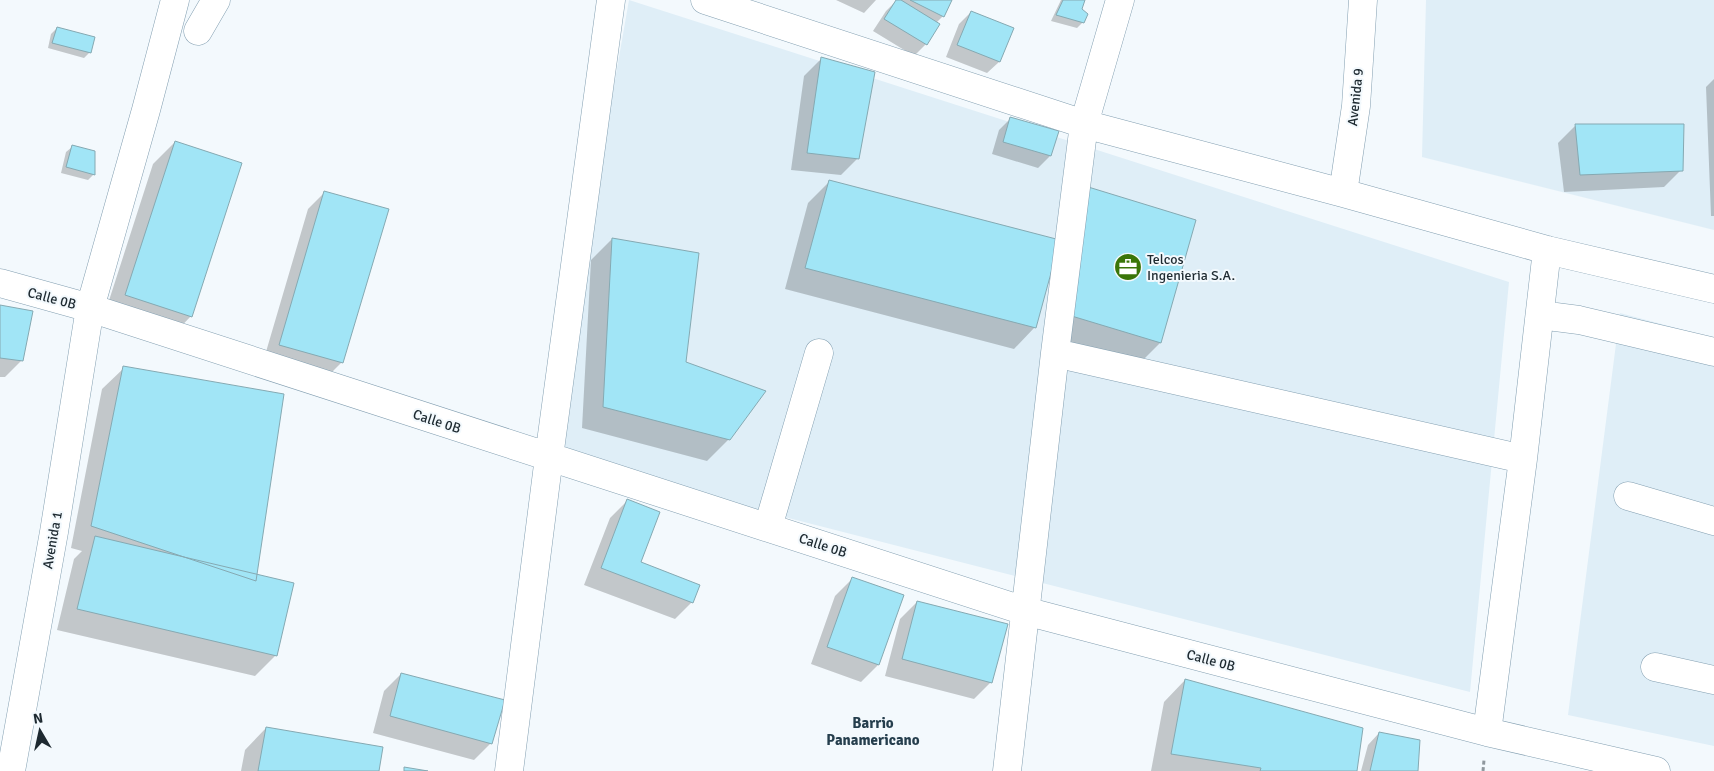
<svg xmlns="http://www.w3.org/2000/svg" width="1714" height="771" font-family="Signika,sans-serif">
  <rect width="100%" height="100%" fill="#f3f9fd"/>
  <path fill="#dfeef7" d="M629 0 1509 282 1470 692 549 457Z
    M1426 0H1714V230L1422 157Z
    M1620 313 1714 338V746L1568 715Z"/>
  <path fill="#0003" d="M836 0H876L864 13Z
    M897 0 901 1 902 0H951L943 16 936 23 938 24 926 44 914 56 873 31 886 11Z
    M1061 0H1084L1080 9 1083 22 1077 28 1051 21Z
    M971 12 1012 29 999 62 987 73 946 57 959 24Z
    M57 28 90 52 84 58 48 48 51 34Z
    M821 59 858 158 841 175 791 170 804 76Z
    M1714 79V216H1711L1706 87Z
    M1011 118 1057 132 1050 156 1038 168 992 154 999 130Z
    M1682 125 1681 170 1664 187 1564 192 1558 143 1575 126Z
    M175 142 191 316 170 338 104 316 153 164Z
    M72 147 94 174 88 180 61 173 66 152Z
    M829 182 1059 241 1160 343 1139 364 1044 335 1056 250 1035 327 1014 349 785 289 808 203Z
    M325 192 342 362 325 379 263 362 308 209Z
    M612 239 729 439 707 461 582 428 591 260Z
    M0 306 22 360 5 377H0Z
    M124 368 255 575 276 655 255 676 57 630 74 559 82 551 71 548 102 389Z
    M627 501 639 562 692 602 675 619 584 585 610 518Z
    M852 579 878 665 861 682 811 664 835 596Z
    M917 602 991 682 974 699 885 676 900 619Z
    M401 674 491 743 474 760 373 733 384 691Z
    M1185 680 1356 771H1151L1164 702Z
    M266 728 378 771H241L245 750Z
    M1379 733 1417 771H1361L1368 745Z"/>
  <path fill="#a1e5f6" stroke="#85a9b2" d="M896 0H901L940 24 927 45 884 19Z
    M910 0H952L944 17Z
    M1063 0H1085L1082 9 1088 14 1084 23 1056 15Z
    M971 11 1014 28 1000 62 957 45Z
    M57 27 95 37 91 53 52 43Z
    M821 57 875 72 859 159 807 153Z
    M1010 117 1059 131 1051 156 1003 142Z
    M1575 124H1684L1683 171 1580 175Z
    M175 141 242 163 192 317 125 295Z
    M72 145 95 151V175L66 167Z
    M829 180 1060 240 1036 328 805 268Z
    M1085 186 1196 220 1161 343 1065 314Z
    M324 191 389 209 343 363 279 345Z
    M612 238 699 253 686 362 766 391 730 440 603 407Z
    M0 305 33 311 23 361 0 358Z
    M123 366 284 394 256 581 91 526Z
    M627 499 660 512 641 562 700 585 693 603 601 568Z
    M95 536 294 583 277 656 77 609Z
    M852 577 904 595 879 665 827 647Z
    M917 601 1008 624 992 683 902 659Z
    M401 673 505 700 492 744 390 716Z
    M1185 679 1363 728 1357 771H1260L1261 768 1171 754Z
    M266 727 383 747 379 771H258Z
    M1379 732 1420 740 1418 771H1370Z
    M404 767 428 771H404Z"/>
  <g fill="none" stroke-linecap="round" stroke-linejoin="round">
    <g stroke="#839fb1" stroke-width="29">
      <path id="minor" d="M705 0 1084 124 1343 193 1547 250 1714 289
        M198 31 216 0
        M1343 193 1356 106 1363 0
        M0 283 90 308 1025 611 1487 732 1656 771
        M1540 315 1579 320 1714 352
        M1055 353 1523 459
        M1628 496 1714 521
        M768 527 819 353
        M1655 667 1714 680
        M1487 732 1523 459 1547 250
        M11 771 54 532 90 308 146 110 175 0
        M509 771 549 457 611 0
        M1007 771 1055 353 1084 124 1120 0"/>
    </g>
    <path stroke="#8f989e" stroke-width="3" stroke-dasharray="4 2.5" stroke-linecap="butt" d="M1483 771 1484 760"/>
    <use href="#minor" stroke="#fff" stroke-width="28"/>
  </g>
  <defs>
    <g id="office-disc" transform="scale(1.4375)"><circle r="9.5" fill="#3a7509" stroke="#f3f9fd"/><path d="M-6-3h4V-5.5h4V-3h4V5H-6ZM-1-4.5V-3h2v-1.5ZM-6 0V1H6V0Z" fill="#fff"/></g>
  </defs>
  <g fill-rule="evenodd">
    <use href="#office-disc" x="1128" y="267"/>
  </g>
  <g text-anchor="middle" stroke-width="4" stroke-linejoin="round" paint-order="stroke">
    <g font-size="14" fill="#1e2a31" stroke="#f3f9fd">
      <text transform="translate(1355 97) rotate(-84)" y="5">Avenida 9</text>
      <text transform="translate(52 298) rotate(15)" y="5">Calle 0B</text>
      <text transform="translate(437 421) rotate(18)" y="5">Calle 0B</text>
      <text transform="translate(52 540) rotate(-80)" y="5">Avenida 1</text>
      <text transform="translate(823 545) rotate(18)" y="5">Calle 0B</text>
      <text transform="translate(1211 660) rotate(15)" y="5">Calle 0B</text>
    </g>
    <g font-size="14" fill="#1e2a31" stroke="#f3f9fd" text-anchor="start">
      <text x="1147" y="264">Telcos<tspan x="1147" dy="16">Ingenieria S.A.</tspan></text>
    </g>
    <g font-size="15" font-weight="bold" fill="#253e4d" stroke="#f3f9fd">
      <text x="873" y="728">Barrio<tspan x="873" dy="17">Panamericano</tspan></text>
    </g>
  </g>
  <g transform="translate(40 731) rotate(351)" stroke="#f3f9fd" stroke-width="4" paint-order="stroke">
  <path d="M0-4L9 19L0 12L-9 19Z" fill="#1e2a31"/>
  <text y="-8" font-size="14" font-weight="bold" text-anchor="middle" fill="#1e2a31">N</text>
  </g>
</svg>
